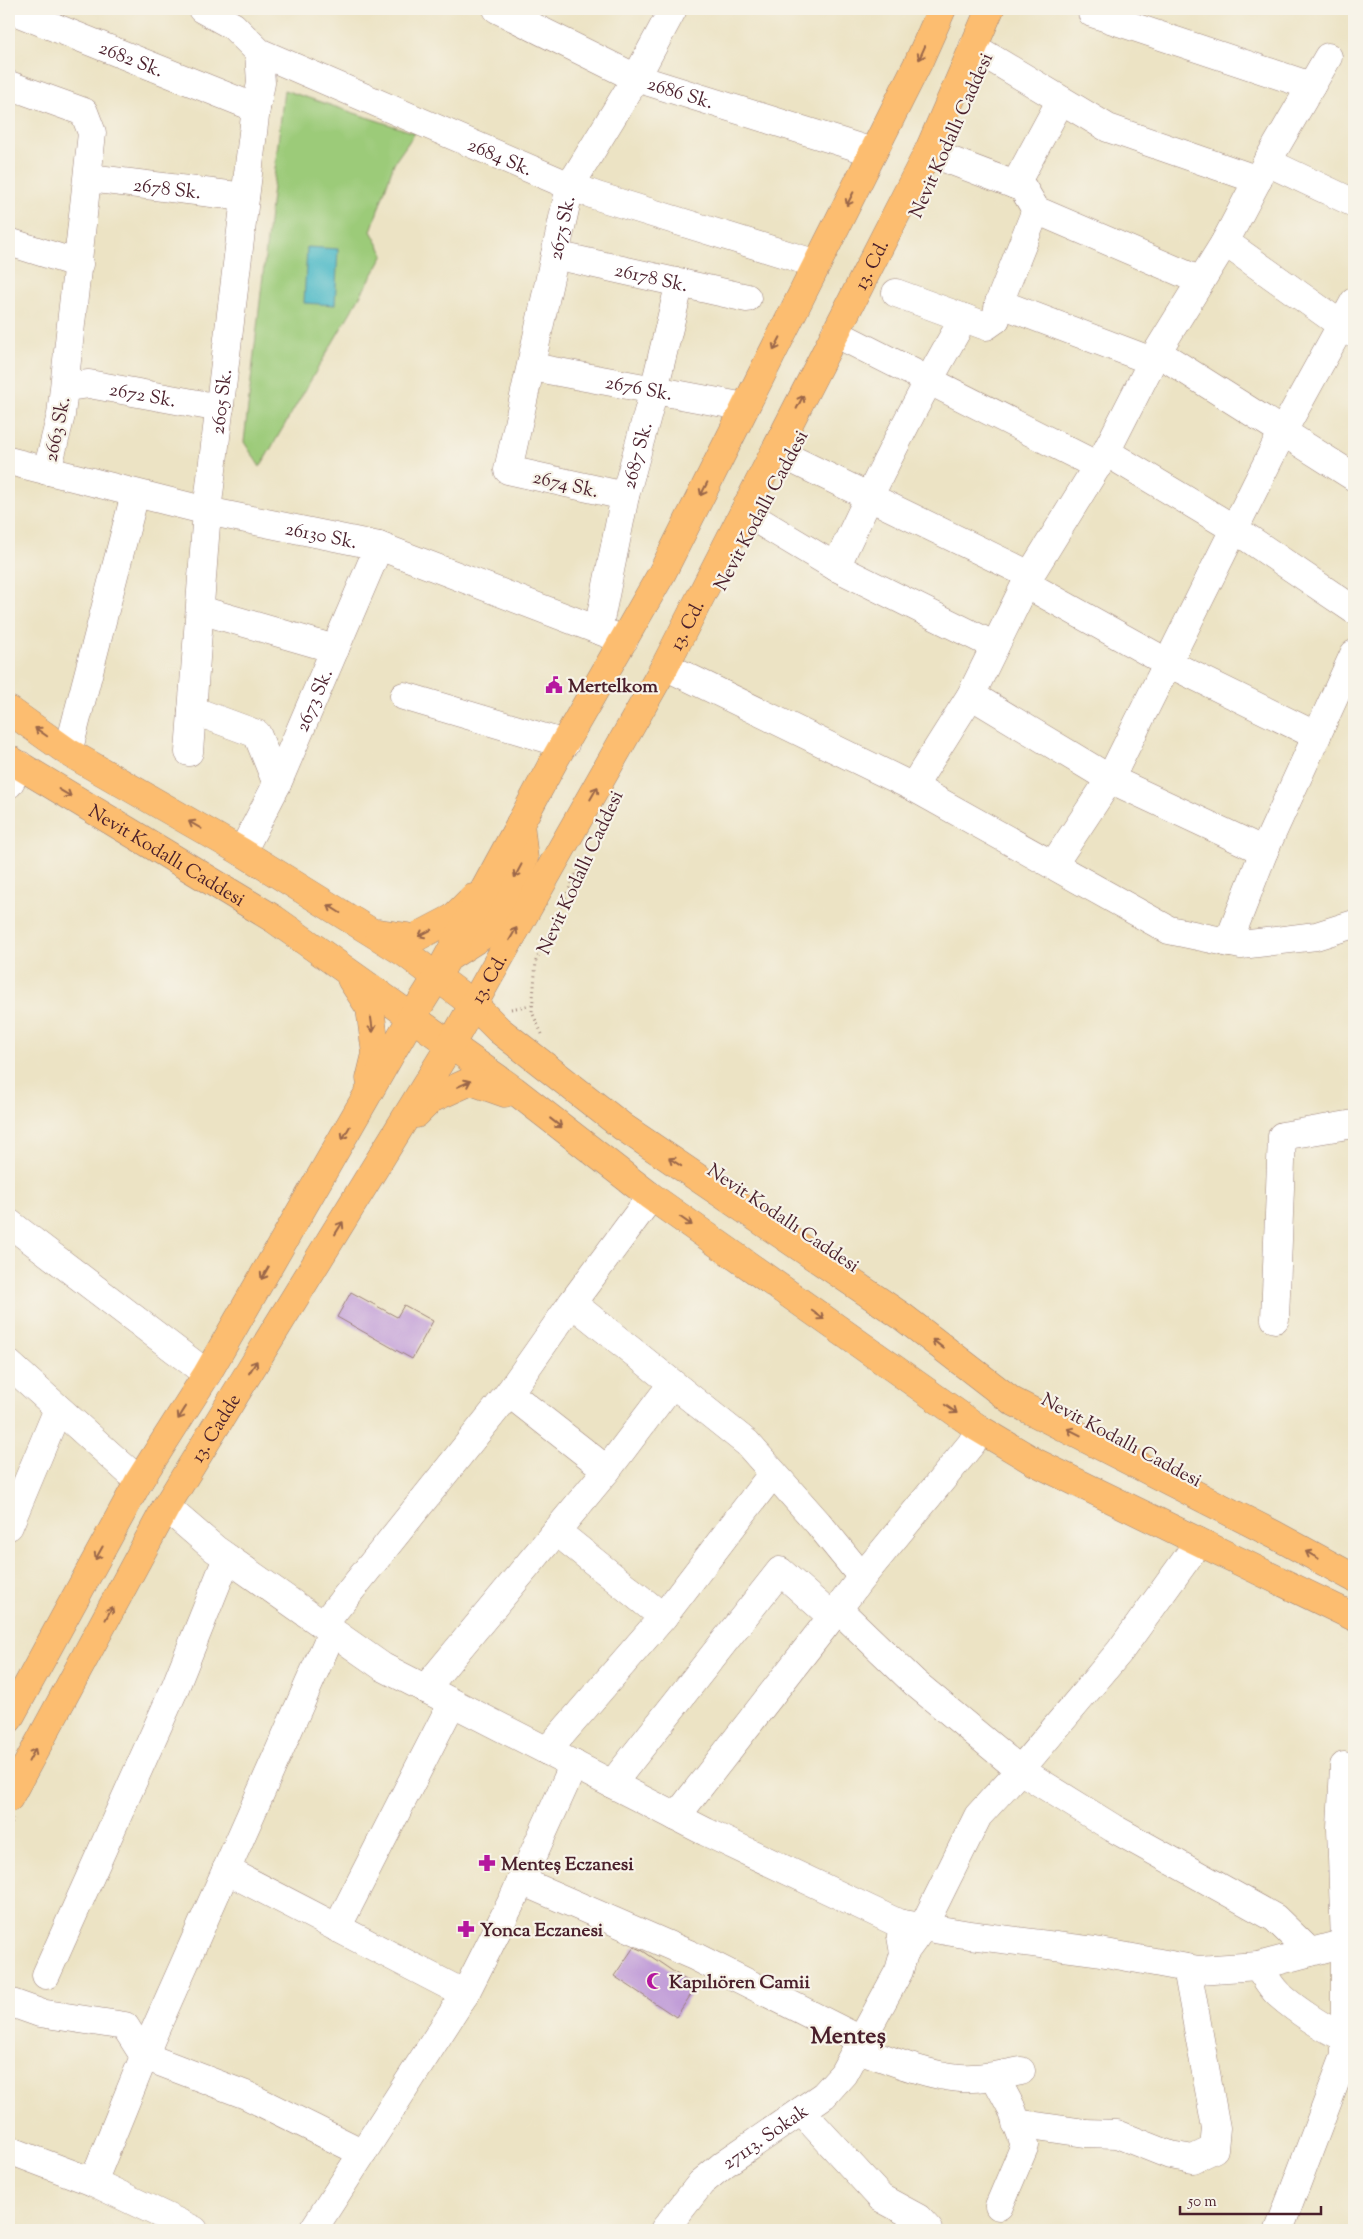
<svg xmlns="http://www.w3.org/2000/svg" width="1363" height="2239" font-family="'Sorts Mill Goudy',serif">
  <rect width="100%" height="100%" fill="#f7f3e8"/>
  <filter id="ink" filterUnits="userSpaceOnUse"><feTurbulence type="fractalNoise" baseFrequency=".02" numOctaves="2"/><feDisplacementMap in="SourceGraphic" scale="10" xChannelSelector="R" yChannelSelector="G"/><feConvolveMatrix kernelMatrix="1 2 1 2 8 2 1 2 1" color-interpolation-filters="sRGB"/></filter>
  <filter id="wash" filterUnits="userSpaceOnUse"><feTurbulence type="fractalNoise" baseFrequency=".0096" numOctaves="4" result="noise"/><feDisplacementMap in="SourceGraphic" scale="20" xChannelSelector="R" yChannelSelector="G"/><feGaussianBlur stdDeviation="1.12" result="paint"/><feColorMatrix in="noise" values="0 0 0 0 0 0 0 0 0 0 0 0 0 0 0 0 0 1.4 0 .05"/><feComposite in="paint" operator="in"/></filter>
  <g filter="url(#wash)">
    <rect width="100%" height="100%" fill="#ece3c4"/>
    <path fill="#9ccb79" stroke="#737552" d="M284 90 415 133 394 163 371 231 384 255 260 467 244 442Z"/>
    <path fill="#4dbac7" stroke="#4c6c79" d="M307 247 338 249 335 305 304 303Z"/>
    <g id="blocks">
      <path fill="#c19dd8" d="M351 1292 397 1317 404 1305 433 1321 412 1359 337 1317Z
        M634 1947 643 1951 696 1987 676 2017 614 1976Z"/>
    </g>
  </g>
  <g filter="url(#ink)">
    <use href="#blocks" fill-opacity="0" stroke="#9b8178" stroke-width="1"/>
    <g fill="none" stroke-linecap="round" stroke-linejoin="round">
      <g stroke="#9b8178" stroke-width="29">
        <g id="minor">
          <path id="s1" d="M9 9 256 108"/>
          <path id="s2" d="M202 9 233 26 259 52 570 186 597 196 817 264"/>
          <path id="s3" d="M497 9 636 78 873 152"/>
          <path d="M1094 9 1092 13 1311 86"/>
          <path d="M973 47 1108 128 1258 180"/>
          <path d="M9 85 84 112 92 133 61 415 47 471"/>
          <path d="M928 152 1023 188 1036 210 1201 281"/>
          <path d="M1267 162 1354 203"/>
          <path id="s4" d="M89 178 245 197"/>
          <path d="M1015 185 1061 100"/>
          <path d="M9 242 79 264"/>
          <path d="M1225 242 1354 334"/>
          <path id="s5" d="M555 255 747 298"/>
          <path d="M896 293 986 326 996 319 999 303 1036 210"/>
          <path d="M999 303 1152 361"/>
          <path d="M835 333 1098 466"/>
          <path d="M1157 352 1354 477"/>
          <path id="s6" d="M532 367 745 407"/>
          <path id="s7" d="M65 387 89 384 220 408"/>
          <path d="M775 451 1030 575"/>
          <path d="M1106 452 1236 530 1354 610"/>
          <path id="s8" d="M9 461 207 511 379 546 624 640"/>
          <path id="s9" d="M625 496 508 470 570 186 636 78 673 9"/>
          <path d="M744 512 836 567 995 646"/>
          <path d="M836 567C875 482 917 399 964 318"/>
          <path d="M1026 584 1168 663 1317 736"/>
          <path d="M200 610 335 649"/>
          <path id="s10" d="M598 630 625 496 654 390 680 282"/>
          <path d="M665 666 913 787 1169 930 1241 945 1316 936 1354 924"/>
          <path d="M971 695 1110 779 1264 851"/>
          <path d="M404 696 565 744"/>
          <path d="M192 710 257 734 277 784"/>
          <path d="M68 752 135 494"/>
          <path id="s11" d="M189 752 207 511 256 108 261 83 259 52"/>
          <path d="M9 784 20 765"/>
          <path d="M913 787 971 695 1030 575 1106 452 1157 352 1225 242 1267 162 1328 57"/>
          <path id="s12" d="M242 852 277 784 379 546"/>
          <path d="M1053 865 1110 779 1283 431 1354 302"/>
          <path d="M1228 943 1264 851 1354 654"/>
          <path d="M9 1223 207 1374"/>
          <path d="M572 1303 747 1443 818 1523 862 1577"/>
          <path d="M1275 1319 1282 1136 1354 1124"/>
          <path d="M9 1364 139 1481"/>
          <path d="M509 1393 607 1470"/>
          <path d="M978 1428 972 1443 862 1577 838 1609 915 1683 1020 1770 1113 1828 1275 1918 1310 1952"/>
          <path d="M166 1507 215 1549 383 1667 706 1832 898 1923 970 1935 1095 1951 1198 1970 1258 1966 1345 1943"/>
          <path d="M9 1526 58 1409"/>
          <path d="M556 1531 663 1617"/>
          <path d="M323 1625 509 1393 572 1303 644 1206 649 1195"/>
          <path d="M425 1689 607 1470 672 1384"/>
          <path d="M547 1751 663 1617 773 1473"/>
          <path d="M612 1784 780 1571 832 1617"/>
          <path d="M676 1817 838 1609"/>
          <path d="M226 1870 465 1994"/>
          <path d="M521 1881 696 1957 861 2040"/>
          <path d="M337 1928 452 1703"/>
          <path d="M904 1953 923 1927 978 1816 1020 1770 1120 1651 1188 1557 1197 1541"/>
          <path d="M1258 1966C1264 1975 1270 1986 1278 1994 1296 2010 1332 2035 1354 2040"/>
          <path d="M46 1975 174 1690 227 1558"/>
          <path d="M9 2002 40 2013 125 2026 144 2056 246 2095 363 2153"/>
          <path d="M856 2048C887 2059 928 2076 960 2078 981 2079 1001 2075 1021 2071"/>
          <path d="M995 2077 1011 2107 1025 2145 999 2206"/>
          <path d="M801 2111 881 2198 918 2218 929 2230"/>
          <path d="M1016 2123 1085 2133 1117 2134 1170 2155 1193 2159 1214 2149 1216 2128 1187 1968"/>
          <path d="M9 2150 93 2182 194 2230"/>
          <path d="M93 2182 152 2037 332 1632"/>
          <path d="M313 2230 465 1994 513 1899 574 1764"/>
          <path id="s13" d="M664 2230 701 2183 724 2164 824 2095 843 2074 899 1971 904 1953 901 1936"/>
          <path d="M1279 2230 1345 2056V1943L1341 1828 1344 1766"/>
        </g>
      </g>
      <g stroke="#9b8178" stroke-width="29">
        <g id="major">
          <path d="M9 710 68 752 242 852 405 953 474 1005 499 1030 623 1127 903 1317 1012 1401 1275 1535 1354 1578"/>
          <path id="s14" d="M9 759 274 919 514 1090 649 1195 978 1428 1035 1462 1354 1617"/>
          <path d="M379 933 415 938 453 918 473 898"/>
          <path d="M449 957 485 934 524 859 520 823"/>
          <path d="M351 979 370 1008 376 1054 370 1079"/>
          <path d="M416 1114 431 1099 471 1081 505 1093"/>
          <path d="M9 1719 139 1481 207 1374 412 1017 437 977 555 759 662 573 918 63 942 9"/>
          <path id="s15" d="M9 1798 166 1507 451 1044 665 666 928 152 990 9"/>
        </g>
      </g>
      <path stroke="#9b8178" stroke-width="3" stroke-dasharray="1 4" stroke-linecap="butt" d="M511 1009 531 1005
        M542 1034 532 1012 536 961 578 870
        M9 1828 14 1819"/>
      <use href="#minor" stroke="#fff" stroke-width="28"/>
      <use href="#major" stroke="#fcbd6f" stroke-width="28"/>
    </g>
    <defs><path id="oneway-shaft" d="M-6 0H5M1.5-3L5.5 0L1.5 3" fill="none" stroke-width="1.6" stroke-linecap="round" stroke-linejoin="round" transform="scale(1.25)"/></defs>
    <g stroke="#9a664a">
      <use href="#oneway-shaft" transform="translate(922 53) rotate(114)"/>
      <use href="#oneway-shaft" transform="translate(850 199) rotate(117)"/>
      <use href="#oneway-shaft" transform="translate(777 344) rotate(117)"/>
      <use href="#oneway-shaft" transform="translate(800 402) rotate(-63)"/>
      <use href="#oneway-shaft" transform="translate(704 489) rotate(117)"/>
      <use href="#oneway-shaft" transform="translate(41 732) rotate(-145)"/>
      <use href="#oneway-shaft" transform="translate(65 793) rotate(31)"/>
      <use href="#oneway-shaft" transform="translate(594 793) rotate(-60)"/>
      <use href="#oneway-shaft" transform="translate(195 825) rotate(-150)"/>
      <use href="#oneway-shaft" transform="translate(518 871) rotate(118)"/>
      <use href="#oneway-shaft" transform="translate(334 909) rotate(-148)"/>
      <use href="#oneway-shaft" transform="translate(425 933) rotate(153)"/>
      <use href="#oneway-shaft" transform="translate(513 934) rotate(-60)"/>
      <use href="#oneway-shaft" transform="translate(372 1025) rotate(82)"/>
      <use href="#oneway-shaft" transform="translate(464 1084) rotate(-24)"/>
      <use href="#oneway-shaft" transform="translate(556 1123) rotate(38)"/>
      <use href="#oneway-shaft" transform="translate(346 1133) rotate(120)"/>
      <use href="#oneway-shaft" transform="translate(675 1162) rotate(-146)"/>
      <use href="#oneway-shaft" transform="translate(686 1221) rotate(35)"/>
      <use href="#oneway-shaft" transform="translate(339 1228) rotate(-58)"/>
      <use href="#oneway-shaft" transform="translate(265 1273) rotate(120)"/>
      <use href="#oneway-shaft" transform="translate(818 1315) rotate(35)"/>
      <use href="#oneway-shaft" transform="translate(938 1344) rotate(-142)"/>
      <use href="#oneway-shaft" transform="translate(253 1367) rotate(-58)"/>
      <use href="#oneway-shaft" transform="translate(951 1409) rotate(35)"/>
      <use href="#oneway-shaft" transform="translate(182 1413) rotate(122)"/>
      <use href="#oneway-shaft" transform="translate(1074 1432) rotate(-153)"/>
      <use href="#oneway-shaft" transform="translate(99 1553) rotate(119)"/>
      <use href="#oneway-shaft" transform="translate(1312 1555) rotate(-151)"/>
      <use href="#oneway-shaft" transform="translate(109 1613) rotate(-62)"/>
      <use href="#oneway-shaft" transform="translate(32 1755) rotate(-62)"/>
    </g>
  </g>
  <defs>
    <g id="civic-bare" transform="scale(1.35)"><path d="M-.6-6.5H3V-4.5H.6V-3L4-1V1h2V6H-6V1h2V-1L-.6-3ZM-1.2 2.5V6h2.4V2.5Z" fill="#b5179e" stroke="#f7f3e8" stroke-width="2.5" paint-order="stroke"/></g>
    <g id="pharmacy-bare" transform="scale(1.35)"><path d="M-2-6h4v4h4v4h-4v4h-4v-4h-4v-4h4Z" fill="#b5179e" stroke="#f7f3e8" stroke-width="2.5" paint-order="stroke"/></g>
    <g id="mosque-bare" transform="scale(1.35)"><path d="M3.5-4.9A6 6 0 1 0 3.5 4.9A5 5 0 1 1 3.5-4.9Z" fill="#b5179e" stroke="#f7f3e8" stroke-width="2.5" paint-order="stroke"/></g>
  </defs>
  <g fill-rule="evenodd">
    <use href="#civic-bare" x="554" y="685"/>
    <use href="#pharmacy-bare" x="487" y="1863"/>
    <use href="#pharmacy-bare" x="466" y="1929"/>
    <use href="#mosque-bare" x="655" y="1981"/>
  </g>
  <g text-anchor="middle" stroke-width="4.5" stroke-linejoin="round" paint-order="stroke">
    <g font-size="19" fill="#4a1f2b" stroke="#f7f3e8">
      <text dy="7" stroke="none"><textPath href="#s1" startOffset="132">2682 Sk.</textPath></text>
      <text dy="7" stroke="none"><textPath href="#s3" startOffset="202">2686 Sk.</textPath></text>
      <text transform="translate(950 135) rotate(-66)" y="7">Nevit Kodallı Caddesi</text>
      <text dy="7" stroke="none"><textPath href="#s2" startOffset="335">2684 Sk.</textPath></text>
      <text dy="7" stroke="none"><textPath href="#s4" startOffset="79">2678 Sk.</textPath></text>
      <text dy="7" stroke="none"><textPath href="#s9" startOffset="368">2675 Sk.</textPath></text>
      <text dy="7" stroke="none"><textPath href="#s15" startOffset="1760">13. Cd.</textPath></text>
      <text dy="7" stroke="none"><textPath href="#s5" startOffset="99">26178 Sk.</textPath></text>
      <text dy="7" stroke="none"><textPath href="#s6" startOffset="109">2676 Sk.</textPath></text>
      <text dy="7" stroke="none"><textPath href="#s7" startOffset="79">2672 Sk.</textPath></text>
      <text dy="7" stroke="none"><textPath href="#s11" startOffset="352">2605 Sk.</textPath></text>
      <text transform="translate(56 429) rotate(-78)" y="7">2663 Sk.</text>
      <text dy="7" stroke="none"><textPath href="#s10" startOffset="179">2687 Sk.</textPath></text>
      <text transform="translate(566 483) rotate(13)" y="7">2674 Sk.</text>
      <text transform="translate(760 510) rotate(-62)" y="7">Nevit Kodallı Caddesi</text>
      <text dy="7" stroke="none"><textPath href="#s8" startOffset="321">26130 Sk.</textPath></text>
      <text dy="7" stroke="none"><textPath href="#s15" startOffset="1355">13. Cd.</textPath></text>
      <text dy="7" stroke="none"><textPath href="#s12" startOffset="168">2673 Sk.</textPath></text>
      <text dy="7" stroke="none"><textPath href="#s14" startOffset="185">Nevit Kodallı Caddesi</textPath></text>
      <text transform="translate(579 872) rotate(-65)" y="7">Nevit Kodallı Caddesi</text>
      <text dy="7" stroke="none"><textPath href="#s15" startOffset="950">13. Cd.</textPath></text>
      <text transform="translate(784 1217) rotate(34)" y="7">Nevit Kodallı Caddesi</text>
      <text dy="7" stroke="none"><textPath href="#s15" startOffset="424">13. Cadde</textPath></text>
      <text transform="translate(1122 1439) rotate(28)" y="7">Nevit Kodallı Caddesi</text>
      <text dy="7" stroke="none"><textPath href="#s13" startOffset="139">27113. Sokak</textPath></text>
    </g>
    <g font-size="19" font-weight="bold" fill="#4a1f2b" stroke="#f7f3e8" text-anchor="start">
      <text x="568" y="692">Mertelkom</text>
      <text x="501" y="1870">Menteş Eczanesi</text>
      <text x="480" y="1936">Yonca Eczanesi</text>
      <text x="669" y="1988">Kapılıören Camii</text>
    </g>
    <g font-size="24" font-weight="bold" fill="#4a1f2b" stroke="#f7f3e8">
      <text x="848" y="2043">Menteş</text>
    </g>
  </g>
  <rect width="1363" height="2239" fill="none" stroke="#f7f3e8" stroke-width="30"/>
  <path d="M1180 2206v8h141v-8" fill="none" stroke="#4a1f2b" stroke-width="2.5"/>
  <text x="1188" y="2206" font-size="15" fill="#4a1f2b" stroke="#f7f3e8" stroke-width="4" paint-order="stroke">50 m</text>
</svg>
